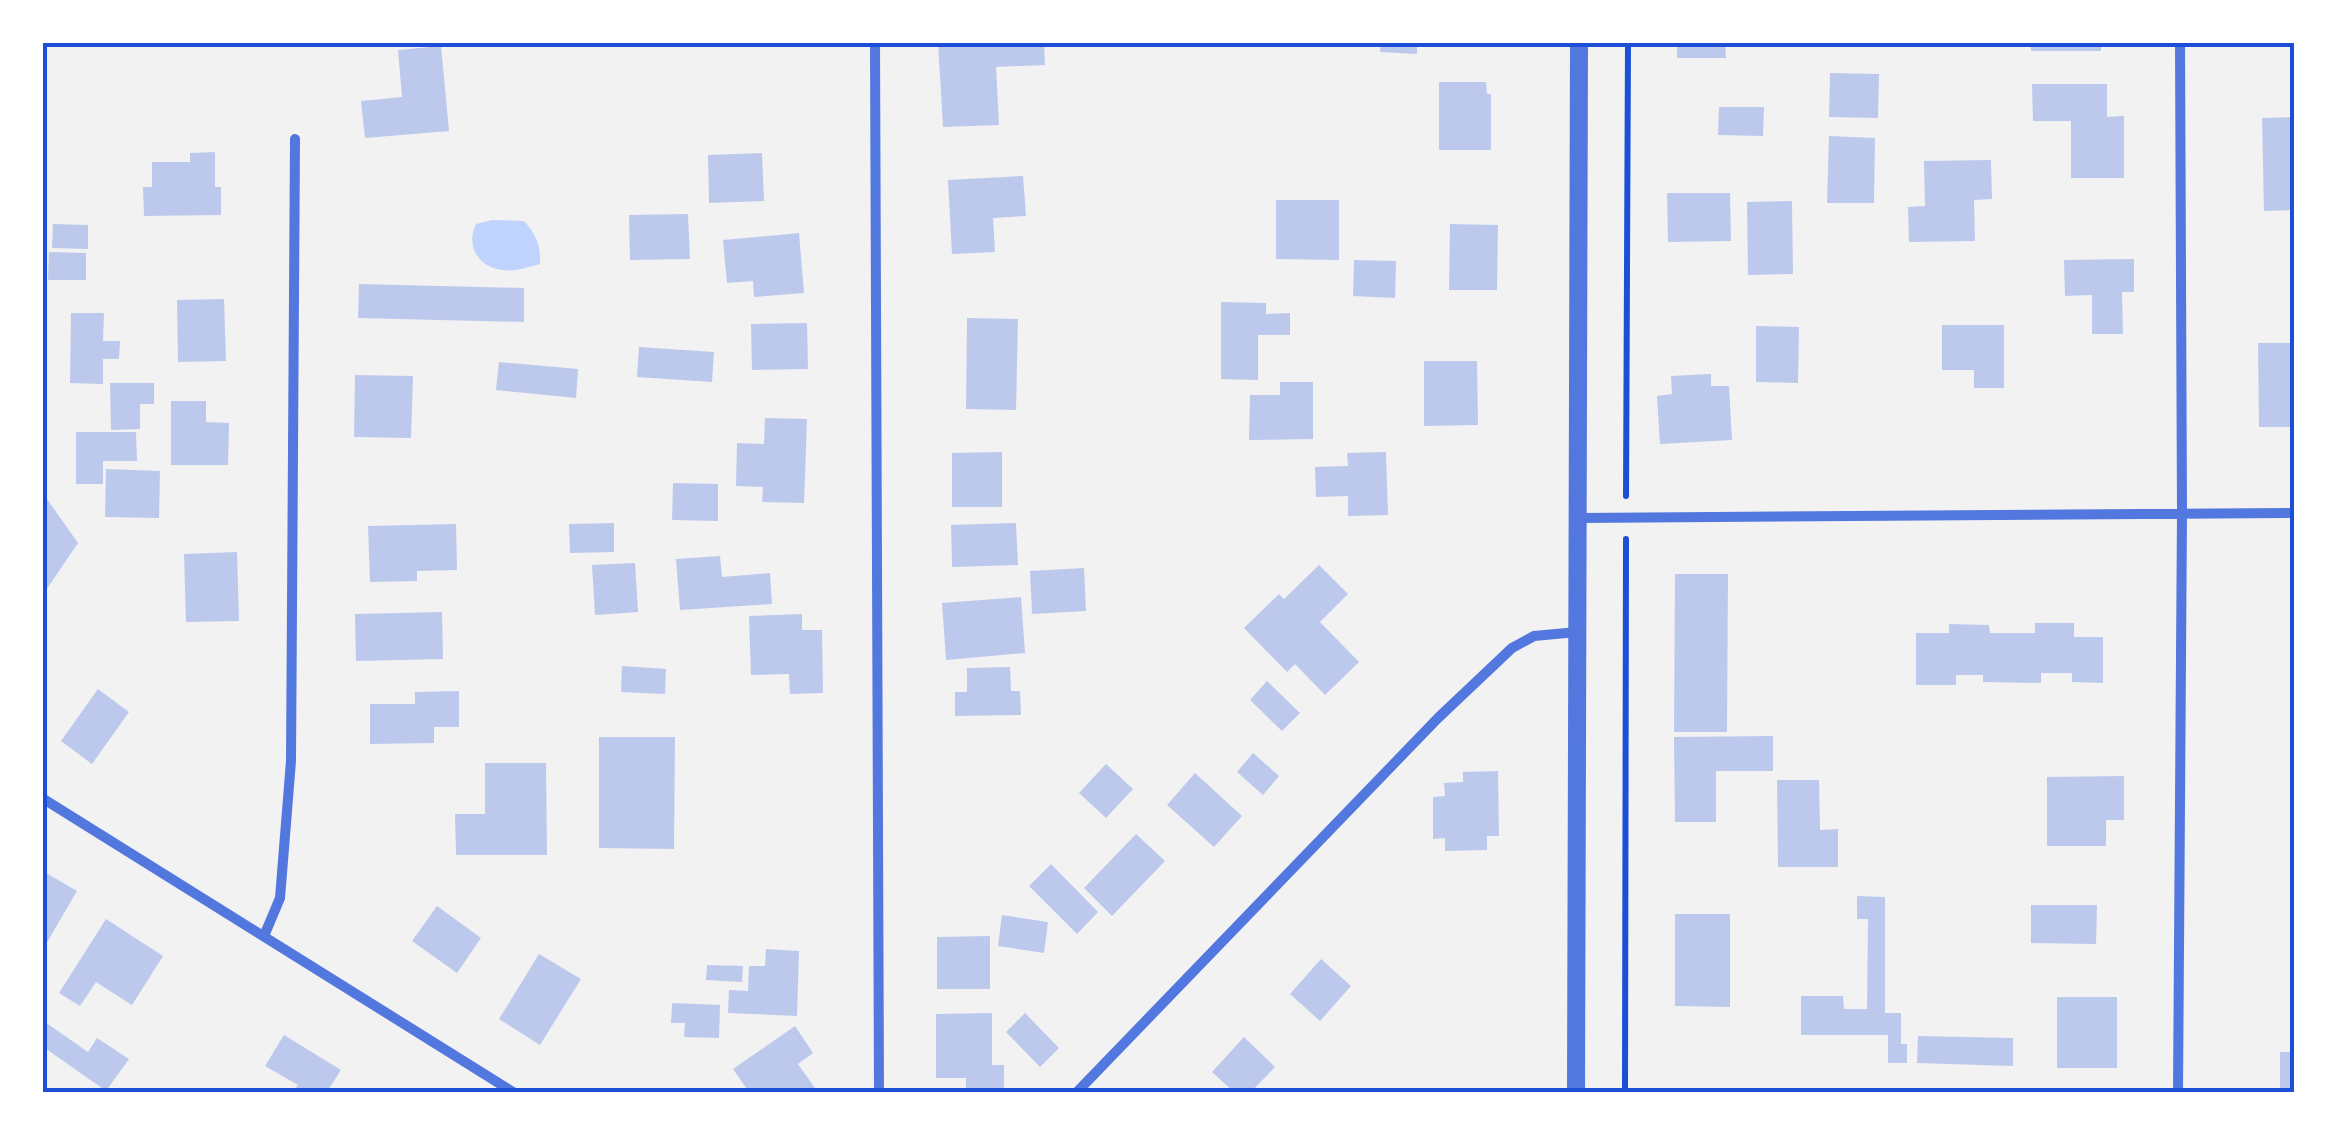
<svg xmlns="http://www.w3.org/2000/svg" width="2337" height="1135" font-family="'PT Serif',serif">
  <rect width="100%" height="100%" fill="#f2f2f2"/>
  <path fill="#bfd3fe" d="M492 220 524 221C536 234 541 246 540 264 532 266 523 269 515 270 486 274 463 252 476 224Z"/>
  <path fill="#bdc9ec" d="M938 42H1044L1045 65 996 67 999 125 943 127Z
    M1381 42H1417V54L1380 52Z
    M1677 42H1725L1726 58H1677Z
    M2031 42H2101V51H2031Z
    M441 46 449 131 365 138 361 101 402 97 398 50Z
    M1830 73 1879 74 1878 118 1829 117Z
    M1439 82H1486L1487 94H1491V150H1439Z
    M2032 84H2107V117L2124 116V178H2071V121H2033Z
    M1719 107H1764L1763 136 1718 135Z
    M2294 117V210L2264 211 2262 118Z
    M1829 136 1875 138 1874 203H1827Z
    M215 152V187H221V215L144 216 143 187H152V162H190V153Z
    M762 153 764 201 709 203 708 155Z
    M1991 160 1992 199 1974 200 1975 241 1909 242 1908 207 1925 206 1924 161Z
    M1023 176 1026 216 993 218 995 252 952 254 948 180Z
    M1667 193H1730L1731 241 1668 242Z
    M1276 200H1339V260L1276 259Z
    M1792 201 1793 274 1748 275 1747 202Z
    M688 214 690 259 630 260 629 215Z
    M53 224 88 225V249L52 248Z
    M1450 224 1498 225 1497 290H1449Z
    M799 233 804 293 754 297 753 281 727 283 723 240Z
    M49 252 86 253V280H48Z
    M2134 259V292H2122L2123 334H2092V295L2065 296 2064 260Z
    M1354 260 1396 261 1395 298 1353 296Z
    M359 284 524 288V322L358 318Z
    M224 299 226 361 178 362 177 300Z
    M1221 302 1266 303V314L1290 313V335H1258V380L1221 379Z
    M71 313H104L103 341H120L119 359H103V384L70 383Z
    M967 318 1018 319 1016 410 966 409Z
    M807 323 808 369 752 370 751 324Z
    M1942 325H2004V388H1974V370H1942Z
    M1756 326 1799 327 1798 383 1756 382Z
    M2258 343H2294V427H2259Z
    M639 347 714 352 712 382 637 377Z
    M1424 361H1477L1478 425 1424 426Z
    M499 362 578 369 576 398 496 390Z
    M1711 374V386H1729L1732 440 1660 444 1657 396 1672 394 1671 376Z
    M355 375 413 376 411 438 354 437Z
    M1280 382H1313V439L1249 440 1250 395H1280Z
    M110 383H154V404H140V429L111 430Z
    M171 401H206V422L229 423 228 465H171Z
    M765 418 807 419 804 503 762 502 763 487 736 486 737 443 764 444Z
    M76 432H136L137 461H103V484H76Z
    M1002 452V507H952V453Z
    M1386 452 1388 515 1348 516V496L1316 497 1315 467 1348 466 1347 453Z
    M106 469 160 471 159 518 105 517Z
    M673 483 718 484V521L672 520Z
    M42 492 78 543 42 596Z
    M614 523V552L570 553 569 524Z
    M1016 523 1018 565 952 567 951 525Z
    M456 524 457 570 417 571V581L370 582 368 526Z
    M237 552 239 621 186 622 184 554Z
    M720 556 722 577 770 573 772 604 680 610 676 559Z
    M635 563 638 612 595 615 592 565Z
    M1319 565 1348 594 1320 622 1359 662 1325 695 1295 664 1287 672 1244 628 1279 594 1284 599Z
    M1084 568 1086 611 1032 614 1030 571Z
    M1675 574H1728L1727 732H1674Z
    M1021 597 1025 653 946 660 942 603Z
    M442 612 443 659 356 661 355 614Z
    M802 614V630H822L823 693 790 694 789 674 751 675 749 616Z
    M2035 623H2074V637H2103V683L2072 682V673H2041V683L1983 682V675H1956V685H1916V633H1949V624L1989 625 1990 633H2035Z
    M622 666 666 669 665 694 621 692Z
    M1010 667 1011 691H1020L1021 715 955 716V692H967V668Z
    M1267 681 1300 713 1282 731 1250 700Z
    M98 689 129 712 92 764 61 741Z
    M459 691V727H434V743L370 744V704H415V692Z
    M1773 736V771H1716V822H1675L1674 737Z
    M599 737H675L674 849 599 848Z
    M1253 753 1279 776 1263 795 1237 772Z
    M485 763H546L547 855H456L455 814H485Z
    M1106 764 1133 789 1106 818 1079 793Z
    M1498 771 1499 836H1487V850L1445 851V838L1433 839V797L1445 796 1444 783 1463 782V772Z
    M1195 773 1242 816 1214 847 1167 805Z
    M2124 776V820H2106V846H2047V777Z
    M1777 780H1819L1820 830 1838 829V867H1778Z
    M1136 834 1165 861 1112 916 1084 888Z
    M1051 864 1098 912 1077 934 1029 886Z
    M46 873 77 891 46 944 42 941V878Z
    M1857 896 1885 897V1013H1901V1044H1907V1063H1888V1035H1801V996H1843L1844 1009H1867L1868 919H1857Z
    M2031 905H2097L2096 944 2031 943Z
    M437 906 481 938 457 973 412 941Z
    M1675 914H1730V1007L1675 1006Z
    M1002 915 1048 922 1044 953 998 946Z
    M106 919 163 956 132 1005 96 982 80 1006 59 993Z
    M990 936V989H937V937Z
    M766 949 799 951 797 1016 728 1013 729 990 748 991 749 966H765Z
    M539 954 581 979 540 1045 499 1019Z
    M1321 959 1351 986 1320 1021 1290 994Z
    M707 965 743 966 742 982 706 980Z
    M2057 997H2117V1068H2057Z
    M672 1003 720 1005 719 1038 684 1037 685 1023H671Z
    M992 1013V1065H1004V1090L966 1091V1078H936V1014Z
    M1025 1013 1059 1048 1040 1067 1006 1032Z
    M42 1020 88 1052 97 1038 129 1059 106 1091 42 1046Z
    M795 1026 813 1053 798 1064 815 1088 808 1092H749L733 1069Z
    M284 1035 341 1070 327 1092H293L298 1085 265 1066Z
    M1918 1036 2013 1038V1066L1917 1063Z
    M1244 1037 1275 1067 1251 1092H1234L1212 1072Z
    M2280 1052H2294V1092H2280Z"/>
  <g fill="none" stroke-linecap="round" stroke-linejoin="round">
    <path stroke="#1d4ed8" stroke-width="6" d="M1626 496 1628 42
      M1625 1092 1626 539"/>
    <path stroke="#5277de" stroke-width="10" d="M875 42 879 1092
      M1578 518 2294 513
      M42 798 513 1092
      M264 936 280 898 291 761 295 139
      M1077 1092 1438 718 1512 648 1534 636 1577 632
      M2178 1092 2182 512 2180 42"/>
    <path stroke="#5277de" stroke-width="18" d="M1576 1092 1579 42"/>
  </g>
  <rect width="2337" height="1135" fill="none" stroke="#ffffff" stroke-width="90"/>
  <rect x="45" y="45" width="2247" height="1045" fill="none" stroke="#1d4ed8" stroke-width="4"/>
</svg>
